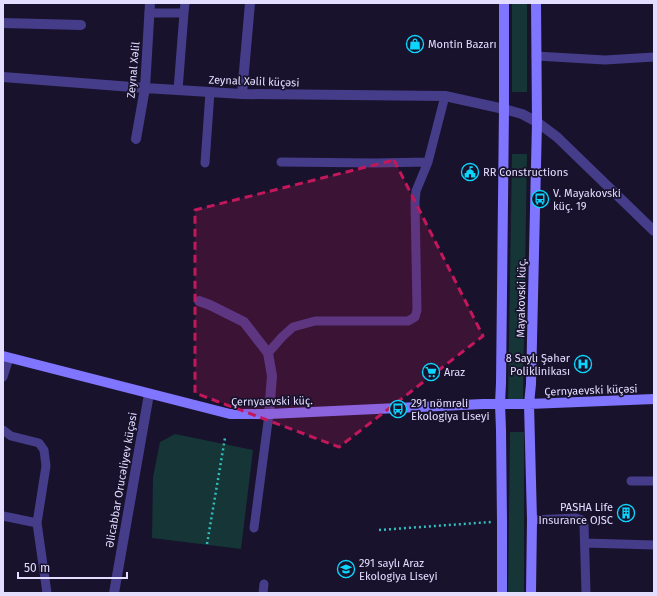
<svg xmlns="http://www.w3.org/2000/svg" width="657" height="596" font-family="'Fira Sans',sans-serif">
  <rect width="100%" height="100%" fill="#18122c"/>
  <path fill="#153536" d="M512 3H527V92H512Z
    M512 154H527L523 399H508Z
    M510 432H524V593H508Z
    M175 434 253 450 241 549 152 538 153 477 160 442Z"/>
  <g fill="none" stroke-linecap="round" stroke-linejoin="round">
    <path stroke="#32bebe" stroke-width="2.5" stroke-dasharray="2 3" stroke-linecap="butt" d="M379 530 491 522
      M207 544 225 438"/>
    <path stroke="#453d8a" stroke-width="9" d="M149 13H184L185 3
      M536 56 605 60 654 57
      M178 90 184 13
      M281 162 375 163 428 162 445 96
      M205 163 210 92
      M268 353 282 337 293 327 315 321H408L415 317 417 310 415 202 416 191 428 162
      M3 377 9 358
      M3 430 11 436 39 443 44 450 46 466 37 523 47 593
      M631 481H654
      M3 516 37 523
      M532 520 576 518 582 520 584 525 586 593
      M254 528 269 414
      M585 543 654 545
      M263 593 264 584"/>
    <path stroke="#453d8a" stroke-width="10" d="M3 23 81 25
      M3 77 145 88 242 94 445 96 504 109 522 114 537 122 557 137 654 231
      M242 94 250 3
      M136 139 145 88 150 3
      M199 301 210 305 244 322 268 353 272 376 269 414
      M114 593 149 394"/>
    <path stroke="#8075fe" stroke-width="10" d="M3 356 230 414H269L483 404H529L654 399
      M502 593V522L501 430 500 404 501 383 504 109V3
      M531 593 532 520 529 404 531 384 537 122 536 3"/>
  </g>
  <path fill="#c2185b" fill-opacity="0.2" stroke="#c2185b" stroke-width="3" stroke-dasharray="8 5" stroke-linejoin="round" d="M394 160 483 336 339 447 195 393V210Z"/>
  <defs>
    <g id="shop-ring" transform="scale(0.9)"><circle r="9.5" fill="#18122c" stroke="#0bd6fd" stroke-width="1.5"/><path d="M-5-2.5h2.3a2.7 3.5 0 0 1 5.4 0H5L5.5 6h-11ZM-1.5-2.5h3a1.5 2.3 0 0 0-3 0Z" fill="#0bd6fd"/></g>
    <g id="civic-ring" transform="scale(0.9)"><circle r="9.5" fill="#18122c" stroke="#0bd6fd" stroke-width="1.5"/><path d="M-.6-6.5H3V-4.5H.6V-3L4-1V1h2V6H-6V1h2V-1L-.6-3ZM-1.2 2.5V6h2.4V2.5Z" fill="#0bd6fd"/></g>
    <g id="bus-ring" transform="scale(0.9)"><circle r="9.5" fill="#18122c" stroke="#0bd6fd" stroke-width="1.5"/><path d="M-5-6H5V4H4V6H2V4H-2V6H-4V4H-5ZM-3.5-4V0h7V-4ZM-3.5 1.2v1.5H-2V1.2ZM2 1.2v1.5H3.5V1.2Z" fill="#0bd6fd"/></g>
    <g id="hospital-ring" transform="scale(0.9)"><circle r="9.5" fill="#18122c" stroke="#0bd6fd" stroke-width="1.5"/><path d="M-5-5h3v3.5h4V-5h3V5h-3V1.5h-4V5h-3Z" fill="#0bd6fd"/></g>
    <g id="supermarket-ring" transform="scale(0.9)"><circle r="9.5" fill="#18122c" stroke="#0bd6fd" stroke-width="1.5"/><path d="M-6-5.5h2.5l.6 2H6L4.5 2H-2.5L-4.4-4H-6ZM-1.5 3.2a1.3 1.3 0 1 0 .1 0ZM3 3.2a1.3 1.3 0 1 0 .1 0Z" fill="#0bd6fd"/></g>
    <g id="building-ring" transform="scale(0.9)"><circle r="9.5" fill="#18122c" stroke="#0bd6fd" stroke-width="1.5"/><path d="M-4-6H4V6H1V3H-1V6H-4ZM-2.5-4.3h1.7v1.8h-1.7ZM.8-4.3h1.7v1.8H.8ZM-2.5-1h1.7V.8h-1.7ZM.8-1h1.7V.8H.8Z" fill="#0bd6fd"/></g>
    <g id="school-ring" transform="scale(0.9)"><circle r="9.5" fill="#18122c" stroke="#0bd6fd" stroke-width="1.5"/><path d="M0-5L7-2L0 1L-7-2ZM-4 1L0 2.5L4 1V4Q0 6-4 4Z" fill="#0bd6fd"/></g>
  </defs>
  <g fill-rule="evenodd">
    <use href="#shop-ring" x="415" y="44"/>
    <use href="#civic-ring" x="470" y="172"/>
    <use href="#bus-ring" x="540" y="199"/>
    <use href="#hospital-ring" x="583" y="364"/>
    <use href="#supermarket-ring" x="431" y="372"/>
    <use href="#bus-ring" x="398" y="409"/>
    <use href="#building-ring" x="626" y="513"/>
    <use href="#school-ring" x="346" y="569"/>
  </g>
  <g text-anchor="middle" stroke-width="3.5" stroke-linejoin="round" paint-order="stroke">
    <g font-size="11" fill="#e3ddff" stroke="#18122c" text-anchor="start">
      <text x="428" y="48">Montin Bazarı</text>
      <text x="483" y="176">RR Constructions</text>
      <text x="553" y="197">V. Mayakovski<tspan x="553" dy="13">küç. 19</tspan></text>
      <text x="570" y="362" text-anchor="end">8 Saylı Şəhər<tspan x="570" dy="13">Poliklinikası</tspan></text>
      <text x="444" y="376">Araz</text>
      <text x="411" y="407">291 nömrəli<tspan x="411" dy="13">Ekologiya Liseyi</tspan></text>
      <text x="613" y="511" text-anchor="end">PASHA Life<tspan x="613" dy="13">Insurance OJSC</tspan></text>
      <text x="359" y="567">291 saylı Araz<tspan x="359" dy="13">Ekologiya Liseyi</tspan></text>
    </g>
    <g font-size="11" fill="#e3ddff" stroke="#18122c">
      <text transform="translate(133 70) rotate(-85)" y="4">Zeynal Xəlil</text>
      <text transform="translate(254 81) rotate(2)" y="4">Zeynal Xəlil küçəsi</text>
      <text transform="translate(521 298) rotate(-89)" y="4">Mayakovski küç.</text>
      <text transform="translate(591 390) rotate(-2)" y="4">Çernyaevski küçəsi</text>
      <text transform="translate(272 401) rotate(-1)" y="4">Çernyaevski küç.</text>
      <text transform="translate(121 480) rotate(-80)" y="4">Əlicabbar Orucəliyev küçəsi</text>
    </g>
  </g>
  <rect width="657" height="596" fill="none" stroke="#e3ddff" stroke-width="8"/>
  <path d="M18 572v6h109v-6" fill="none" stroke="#e3ddff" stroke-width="2"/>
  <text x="24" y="572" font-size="12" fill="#e3ddff" stroke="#18122c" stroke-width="3" paint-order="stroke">50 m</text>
</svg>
